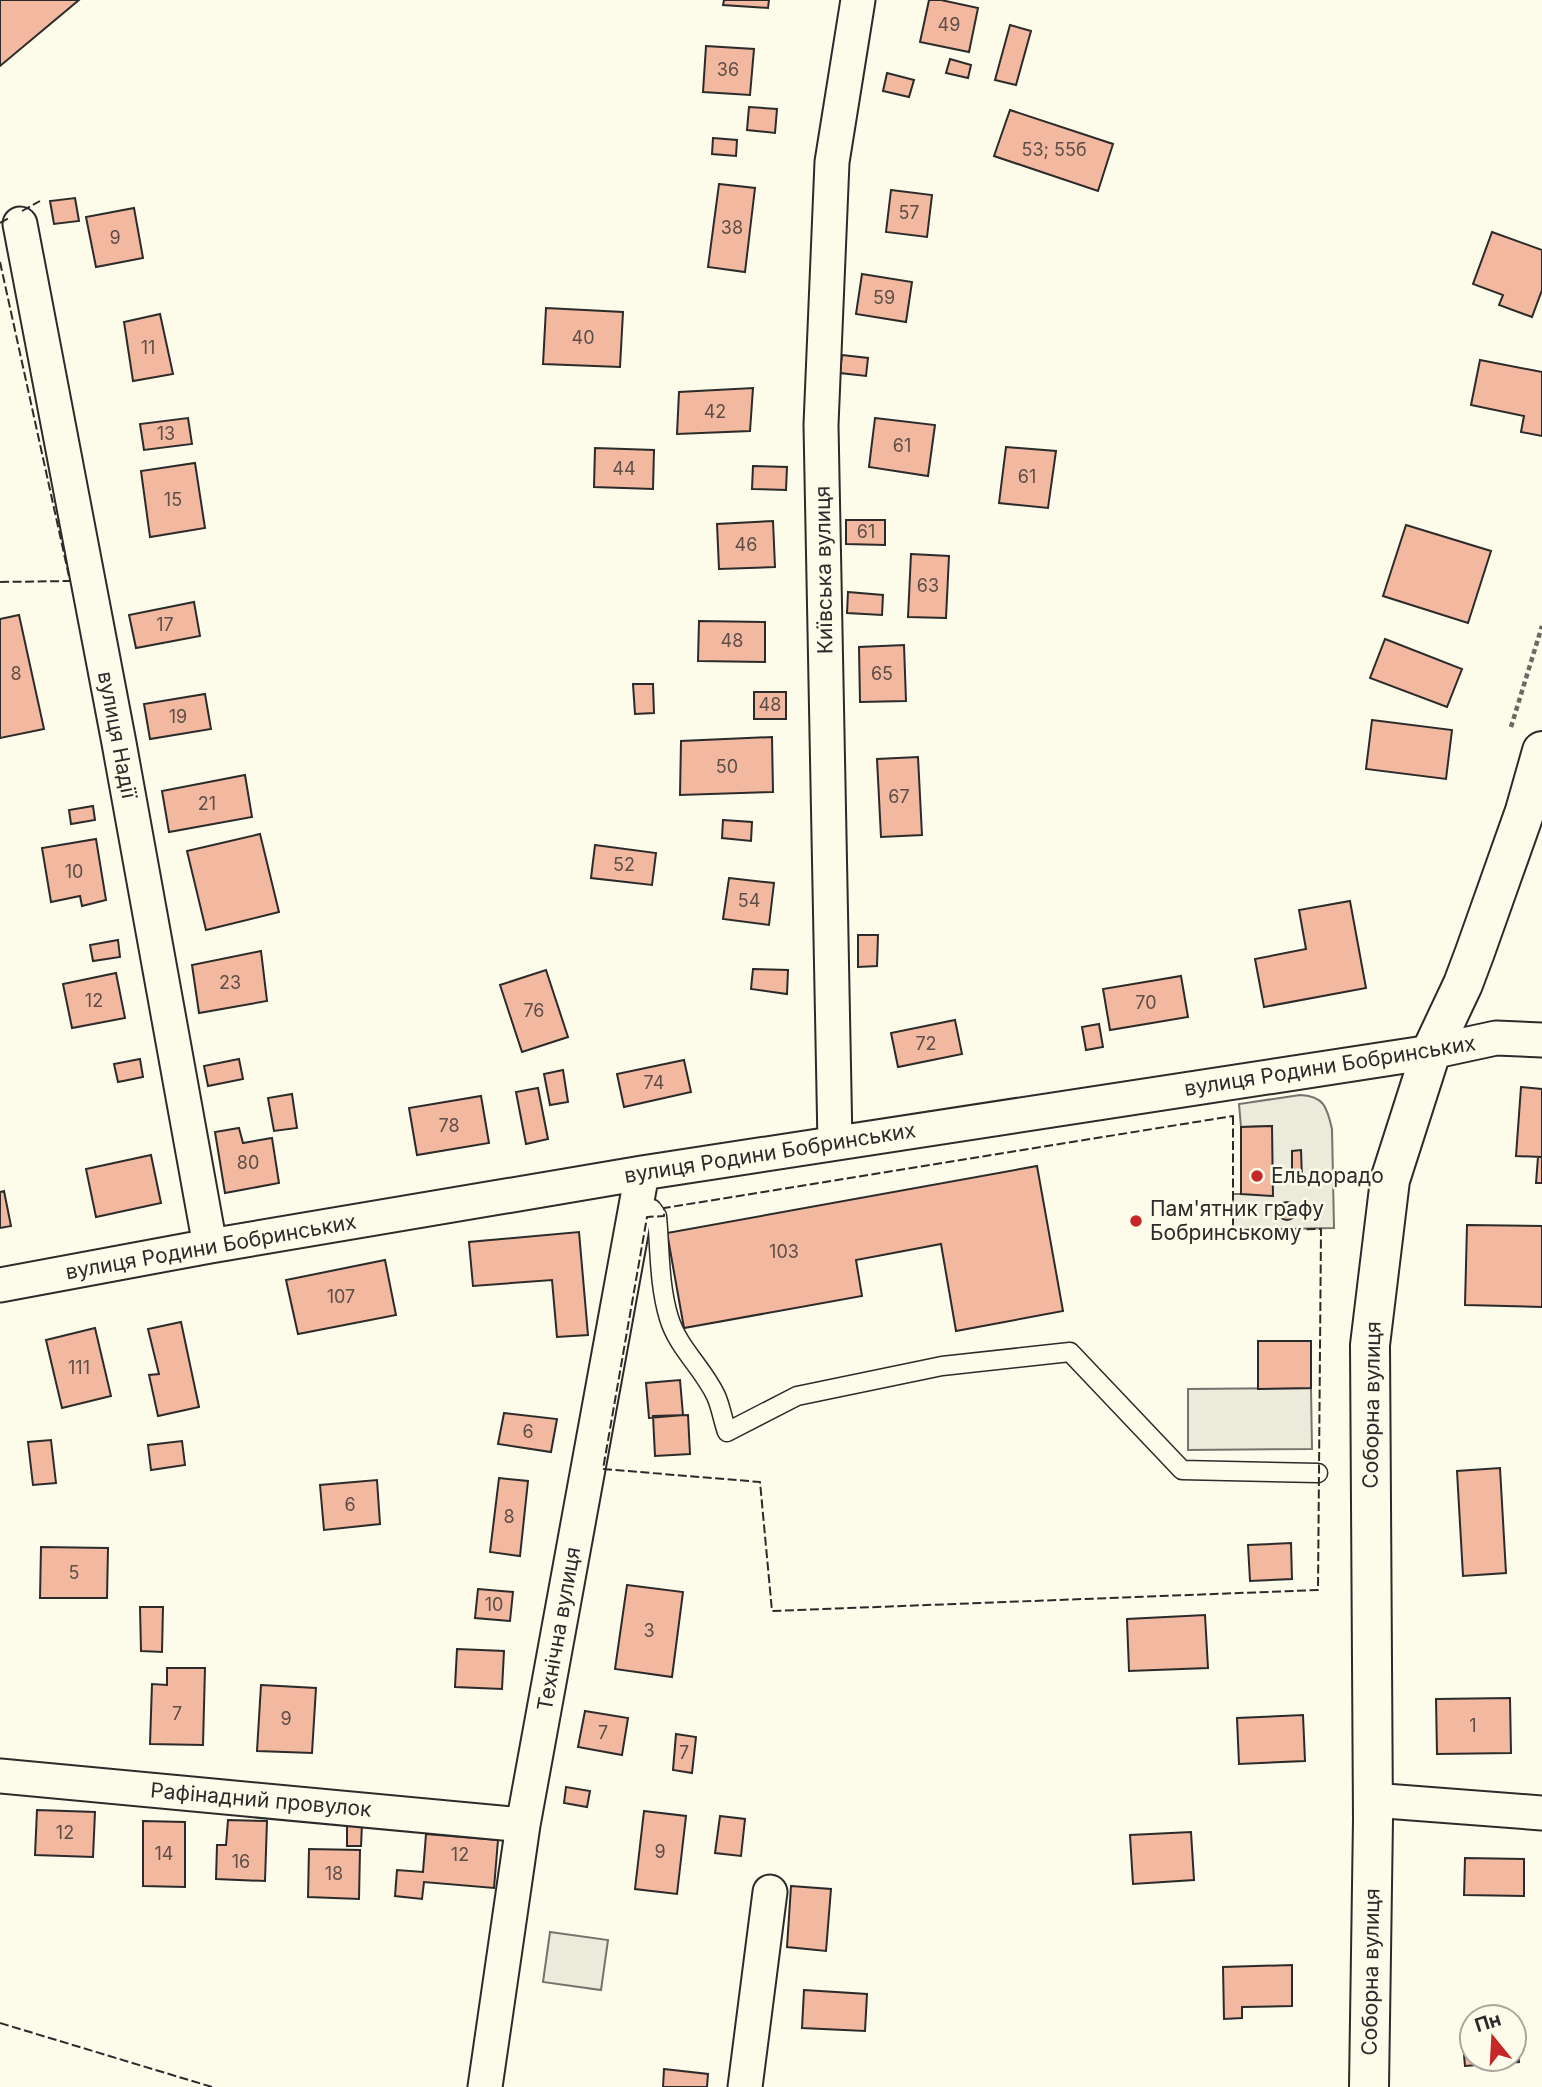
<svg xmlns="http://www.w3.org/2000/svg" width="1542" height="2087" font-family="Inter,sans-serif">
  <rect width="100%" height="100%" fill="#fdfbea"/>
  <path fill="#ecebdb" stroke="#74746e" stroke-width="2" d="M1300 1095C1324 1096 1327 1107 1332 1129L1334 1228 1233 1230V1194H1241L1272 1126 1241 1127 1239 1104Z
    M1311 1388 1312 1449 1188 1450V1389Z
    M550 1932 608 1940 601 1990 543 1982Z"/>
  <path fill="#f2b8a0" stroke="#2b2b2b" stroke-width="2" d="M0 0H79L0 66Z
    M724 0H769L768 8 723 5Z
    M929 0H941L978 8 969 52 920 42Z
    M1010 25 1031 31 1016 85 995 80Z
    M706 46 754 49 750 95 703 92Z
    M950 59 971 65 968 78 946 73Z
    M887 73 914 80 909 97 883 91Z
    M749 107 777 109 775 133 747 130Z
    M1010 110 1113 144 1098 191 994 156Z
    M713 138 737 140 736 156 712 154Z
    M719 184 755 188 745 272 708 267Z
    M891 190 932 195 927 237 886 232Z
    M75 198 79 221 54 224 50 201Z
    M134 208 143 258 96 267 86 217Z
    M1492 232 1542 250V290L1532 317 1499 305 1503 295 1473 284Z
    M862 274 912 282 906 322 856 314Z
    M546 308 623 312 620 367 543 364Z
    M160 314 173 374 133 381 124 322Z
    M842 355 868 358 866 376 840 373Z
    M1480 360 1542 372V436L1521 432 1524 416 1471 405Z
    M753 388 750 431 677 434 679 392Z
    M188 418 192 444 144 450 140 424Z
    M875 418 935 425 928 476 869 467Z
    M1006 447 1056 451 1048 508 999 503Z
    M595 448 654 450 653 489 594 487Z
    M195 463 205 528 150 537 141 471Z
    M753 466 787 467 786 490 752 489Z
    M846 520H885V545L846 544Z
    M773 521 775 567 719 569 717 524Z
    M1406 525 1491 551 1468 623 1383 596Z
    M911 554 949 556 946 618 908 617Z
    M848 592 883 595 882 615 847 613Z
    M194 602 200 636 136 648 129 615Z
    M19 615 44 729 0 738V619Z
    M699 621 765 622V662L698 661Z
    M1385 639 1462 669 1447 707 1370 678Z
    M904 645 906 701 860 702 859 647Z
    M633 684H653L654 713 635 714Z
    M754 692H786V719H754Z
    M205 694 211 729 150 739 144 704Z
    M1372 720 1452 730 1446 779 1366 769Z
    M772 737 773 792 680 795 681 741Z
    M918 757 922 835 881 837 877 759Z
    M245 775 252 817 169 832 162 791Z
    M93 806 95 820 71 824 69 810Z
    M723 820 752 822 751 841 722 838Z
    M260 834 279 912 206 930 187 851Z
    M96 839 106 900 82 906 80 896 51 902 42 848Z
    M595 845 656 853 652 885 591 878Z
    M729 878 774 883 769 925 723 919Z
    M1350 901 1366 988 1264 1007 1255 959 1306 949 1299 910Z
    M858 935H878L877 966 858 967Z
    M118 940 120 957 93 961 90 945Z
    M261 951 267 1001 199 1013 192 965Z
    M753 969 788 970 787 994 751 989Z
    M546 970 568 1037 522 1052 500 985Z
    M116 973 125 1018 72 1028 63 984Z
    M1181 976 1188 1017 1110 1030 1103 989Z
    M955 1020 962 1054 898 1067 891 1033Z
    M1099 1024 1103 1047 1086 1050 1082 1027Z
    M140 1059 143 1077 118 1082 114 1064Z
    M239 1059 243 1079 208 1086 204 1066Z
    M684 1060 691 1092 624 1107 617 1074Z
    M563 1070 568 1102 550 1105 544 1074Z
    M1521 1087 1542 1089V1157L1516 1156Z
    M538 1088 548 1139 526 1144 516 1092Z
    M292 1094 297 1128 274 1131 268 1098Z
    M481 1096 489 1143 417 1155 409 1108Z
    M1272 1126 1273 1196 1241 1194V1127Z
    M239 1128 243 1143 272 1138 279 1183 225 1193 215 1132Z
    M1301 1150 1302 1179 1292 1180V1151Z
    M151 1155 161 1203 96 1217 86 1169Z
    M1538 1157H1542V1183H1536Z
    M1037 1166 1063 1311 956 1331 941 1244 856 1260 862 1296 684 1328 667 1233Z
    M4 1191 11 1226 0 1228V1192Z
    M1278 1211a9 9 0 1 1 18 0a9 9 0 1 1-18 0Z
    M1467 1225 1542 1226V1307L1465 1305Z
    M579 1232 588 1335 557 1337 552 1280 473 1286 469 1242Z
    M385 1260 396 1315 298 1334 286 1280Z
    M181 1322 199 1407 158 1416 149 1375 159 1374 148 1329Z
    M95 1328 111 1396 62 1408 46 1340Z
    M1258 1341H1311V1388L1258 1389Z
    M680 1380 683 1415 649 1418 646 1383Z
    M504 1413 557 1419 551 1452 498 1444Z
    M688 1415 690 1454 655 1456 653 1416Z
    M51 1440 56 1483 33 1485 28 1442Z
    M182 1441 185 1465 151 1470 148 1445Z
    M1500 1468 1506 1573 1463 1576 1457 1471Z
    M499 1478 528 1481 520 1556 490 1552Z
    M377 1480 380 1524 324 1530 320 1485Z
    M1291 1543 1292 1579 1250 1581 1248 1545Z
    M41 1547 108 1548 107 1598H40Z
    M627 1585 683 1592 672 1677 615 1669Z
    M478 1589 513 1592 510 1621 475 1618Z
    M140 1607H163L162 1652 141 1651Z
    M1205 1615 1208 1668 1129 1671 1127 1619Z
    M457 1649 504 1651 502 1689 455 1687Z
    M167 1668H205L203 1745 150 1744 152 1684 167 1685Z
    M261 1685 316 1688 312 1753 257 1751Z
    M1510 1698 1511 1753 1437 1754 1436 1699Z
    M585 1711 628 1718 622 1755 578 1747Z
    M1303 1715 1305 1761 1239 1764 1237 1718Z
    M676 1734 696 1737 692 1773 673 1770Z
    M566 1787 590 1791 587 1807 564 1803Z
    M37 1810 95 1812 93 1857 35 1855Z
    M644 1811 686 1816 677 1894 635 1889Z
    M720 1816 745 1819 741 1856 715 1853Z
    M228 1820 267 1821 265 1881 216 1879 217 1845H226Z
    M143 1821 185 1822V1887L143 1886Z
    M347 1824H362L361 1846H347Z
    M1191 1832 1194 1880 1133 1884 1130 1835Z
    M426 1834 498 1840 494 1888 424 1882 422 1899 395 1896 397 1870 423 1872Z
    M309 1849 360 1850 359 1899 308 1897Z
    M1465 1858 1524 1859V1896L1464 1895Z
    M791 1886 831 1889 826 1951 787 1947Z
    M1292 1965V2006L1242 2007V2018L1224 2019 1223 1967Z
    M804 1990 867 1994 865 2031 802 2028Z
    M1514 2029H1517L1519 2062 1465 2066 1462 2033H1472V2059H1514Z
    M664 2069 708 2074 707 2087H663Z"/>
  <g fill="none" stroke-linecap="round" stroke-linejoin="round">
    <g stroke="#2b2b2b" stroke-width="21">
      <path id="lane" d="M636 1207 652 1209 657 1216C660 1249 659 1286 669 1318 678 1348 703 1368 716 1396 721 1407 723 1421 727 1432L797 1396 942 1366 1070 1352 1182 1470 1318 1473"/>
    </g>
    <g stroke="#2b2b2b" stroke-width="37">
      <path id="street" d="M20 224 119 743 210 1246
        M835 1143 821 425 832 162 858 0
        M0 1285 210 1246 642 1173 1431 1052 1496 1038 1542 1040
        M0 1776 523 1825
        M1372 1800 1542 1813
        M485 2087 523 1825 642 1173
        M745 2087 770 1892"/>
    </g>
    <g stroke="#2b2b2b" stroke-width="42">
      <path id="secondary" d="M1369 2087 1373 1819 1370 1345 1390 1180 1431 1052 1463 984 1475 952 1525 811 1542 751"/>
    </g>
    <path stroke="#6a6964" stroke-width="4.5" stroke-dasharray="5 3.5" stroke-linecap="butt" d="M1511 727 1542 626"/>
    <use href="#lane" stroke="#fdfbea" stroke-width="18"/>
    <use href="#street" stroke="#fdfbea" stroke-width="33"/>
    <use href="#secondary" stroke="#fdfbea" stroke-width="38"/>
    <path stroke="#2b2b2b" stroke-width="2" stroke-dasharray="9 3.5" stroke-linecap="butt" d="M22 211 40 201
      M0 223 9 218
      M0 262 70 581 0 582
      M1233 1116V1230L1321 1229 1318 1590 772 1611 760 1482 603 1469 647 1217 664 1216V1208Z
      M0 2023 212 2087"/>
  </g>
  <g fill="#c62828" stroke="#fdfbea" stroke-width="2.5">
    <circle cx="1257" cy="1176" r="7"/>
    <circle cx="1136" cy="1221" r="7"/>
  </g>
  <g text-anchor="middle" stroke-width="5" stroke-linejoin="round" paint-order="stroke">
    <g font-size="18" fill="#5d4e48">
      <text x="949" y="31">49</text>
      <text x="728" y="76">36</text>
      <text x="1054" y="156">53; 55б</text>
      <text x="909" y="219">57</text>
      <text x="732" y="234">38</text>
      <text x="115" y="244">9</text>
      <text x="884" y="304">59</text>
      <text x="583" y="344">40</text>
      <text x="148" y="354">11</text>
      <text x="715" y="418">42</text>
      <text x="166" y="440">13</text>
      <text x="902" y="452">61</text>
      <text x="624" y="475">44</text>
      <text x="1027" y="483">61</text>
      <text x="173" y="506">15</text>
      <text x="866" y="538">61</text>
      <text x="746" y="551">46</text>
      <text x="928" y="592">63</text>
      <text x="165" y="631">17</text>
      <text x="732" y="647">48</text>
      <text x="16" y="680">8</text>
      <text x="882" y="680">65</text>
      <text x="770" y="711">48</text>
      <text x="178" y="723">19</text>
      <text x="727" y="773">50</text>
      <text x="899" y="803">67</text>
      <text x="207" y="810">21</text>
      <text x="624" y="871">52</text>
      <text x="74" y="878">10</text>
      <text x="749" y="907">54</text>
      <text x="230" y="989">23</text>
      <text x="94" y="1007">12</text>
      <text x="1146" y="1009">70</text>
      <text x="534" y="1017">76</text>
      <text x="926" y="1050">72</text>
      <text x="654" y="1089">74</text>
      <text x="449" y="1132">78</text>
      <text x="248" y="1169">80</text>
      <text x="784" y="1258">103</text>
      <text x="341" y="1303">107</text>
      <text x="79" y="1374">111</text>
      <text x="528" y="1438">6</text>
      <text x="350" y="1511">6</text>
      <text x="509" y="1523">8</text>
      <text x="74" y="1579">5</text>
      <text x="494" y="1611">10</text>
      <text x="649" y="1637">3</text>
      <text x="177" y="1720">7</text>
      <text x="286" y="1725">9</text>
      <text x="1473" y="1732">1</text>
      <text x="603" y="1739">7</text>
      <text x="684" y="1759">7</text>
      <text x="65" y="1839">12</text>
      <text x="660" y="1858">9</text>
      <text x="164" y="1860">14</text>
      <text x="460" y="1861">12</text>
      <text x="241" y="1868">16</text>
      <text x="334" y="1880">18</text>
    </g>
    <g font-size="21" fill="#2b2b2b" stroke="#fdfbea">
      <text transform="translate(824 570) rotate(-91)" y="7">Київська вулиця</text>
      <text transform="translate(117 735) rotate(79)" y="7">вулиця Надії</text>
      <text transform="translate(1330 1066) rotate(-9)" y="7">вулиця Родини Бобринських</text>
      <text transform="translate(770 1153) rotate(-9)" y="7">вулиця Родини Бобринських</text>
      <text transform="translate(211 1247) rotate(-10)" y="7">вулиця Родини Бобринських</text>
      <text transform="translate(1372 1405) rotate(-89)" y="7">Соборна вулиця</text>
      <text transform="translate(559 1629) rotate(-80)" y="7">Технічна вулиця</text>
      <text transform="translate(261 1800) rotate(5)" y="7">Рафінадний провулок</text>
      <text transform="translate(1371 1972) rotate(-89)" y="7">Соборна вулиця</text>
    </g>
    <g font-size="21" fill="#2b2b2b" stroke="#fdfbea" text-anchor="start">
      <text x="1271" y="1183">Ельдорадо</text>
      <text x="1150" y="1216">Пам'ятник графу<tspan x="1150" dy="24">Бобринському</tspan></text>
    </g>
  </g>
  <g transform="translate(1493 2038) rotate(342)"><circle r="33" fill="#fdfbea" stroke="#a9a89e" stroke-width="2"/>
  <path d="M0-5L12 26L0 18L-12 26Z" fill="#c62828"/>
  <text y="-10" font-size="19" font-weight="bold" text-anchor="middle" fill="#2b2b2b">Пн</text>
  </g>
</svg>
